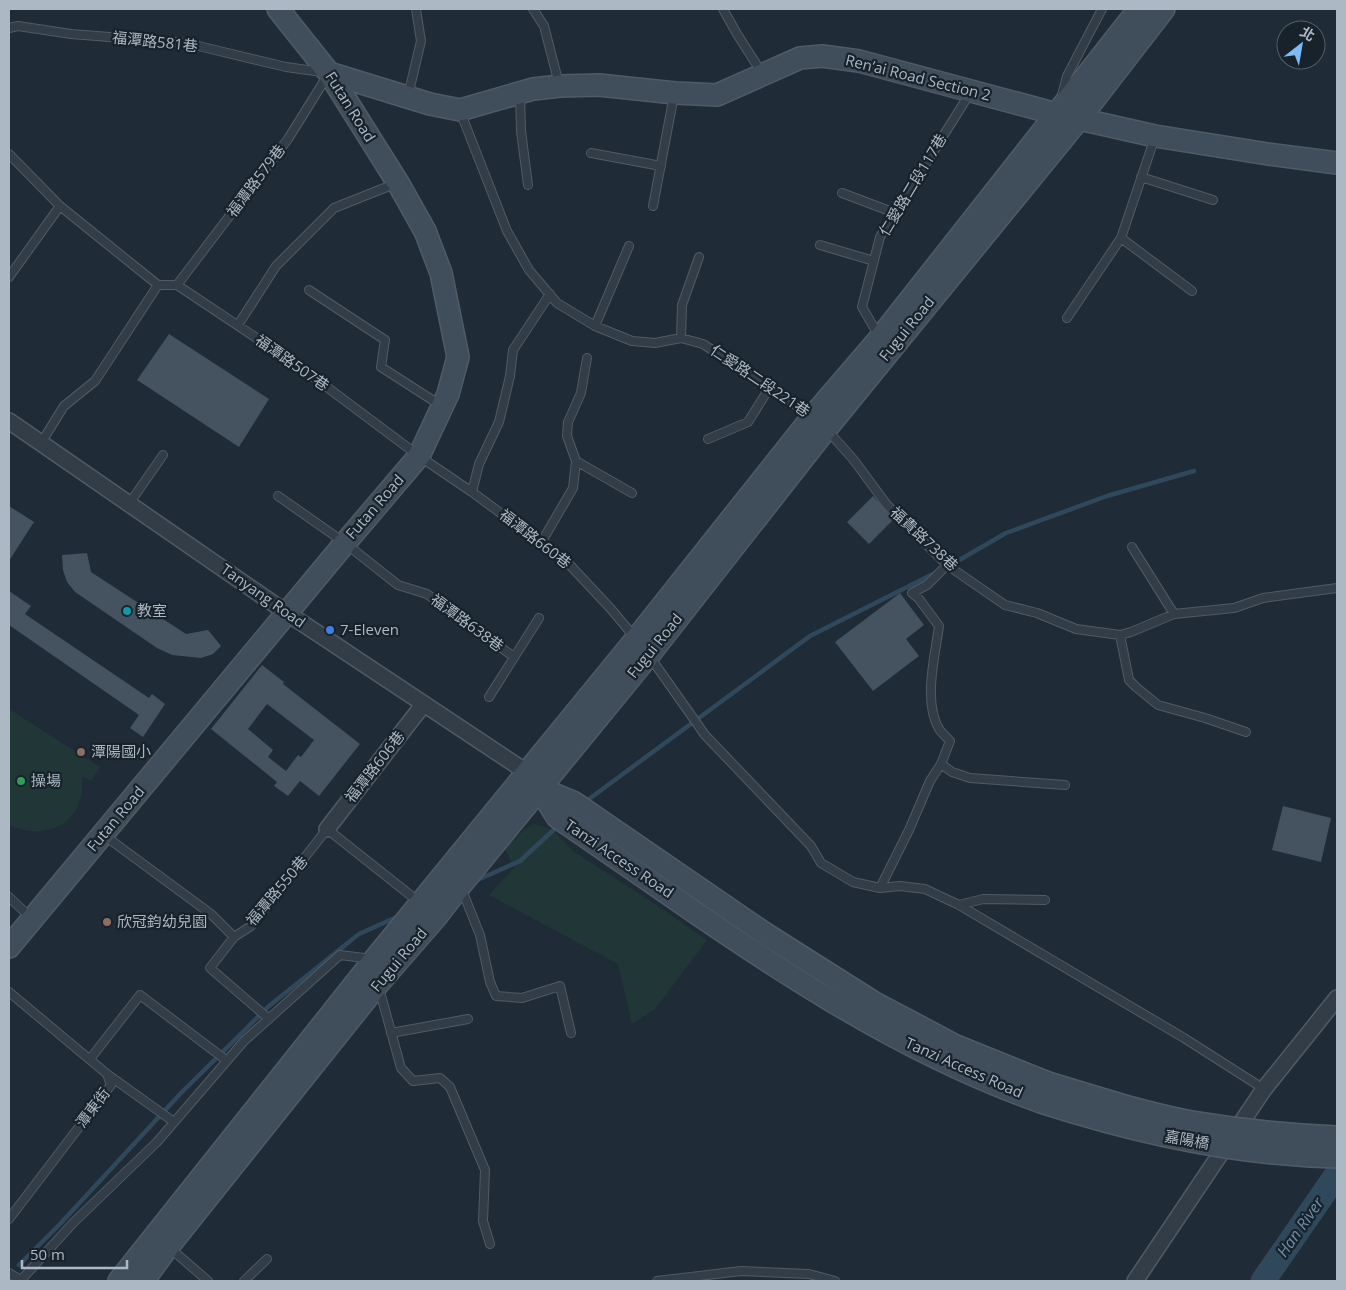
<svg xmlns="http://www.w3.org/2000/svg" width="1346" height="1290" font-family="'Open Sans','Noto Sans TC',sans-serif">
  <rect width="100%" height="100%" fill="#1f2b36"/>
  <path fill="#213737" d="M9 709 100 767 91 781 82 776C87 821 48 843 9 825Z
    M534 824 548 828 557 834 574 852 649 900 707 940 655 1009 632 1024 618 964 489 895 514 868 505 848 525 829Z"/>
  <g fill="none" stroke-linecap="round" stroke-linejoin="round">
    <path stroke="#30485c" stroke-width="4.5" d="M949 566 1006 533 1107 496 1194 471
      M585 802 810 636 935 573
      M475 881 520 861 559 825
      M19 1265 60 1224 181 1093 269 1006 359 934 399 916"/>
    <path stroke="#30485c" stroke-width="25" d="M1263 1281 1337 1174"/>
  </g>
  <path fill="#455360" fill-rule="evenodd" d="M169 334 269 399 239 447 137 380Z
    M873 496 894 519 869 544 847 522Z
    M9 506 34 522 9 561Z
    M87 553 91 572 186 634 208 630 221 646 213 654 201 658 172 655 157 648 75 592 67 582 63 570 62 555Z
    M9 591 31 606 25 614 149 698 152 694 165 704 143 737 130 728 139 715 9 625Z
    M900 593 924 625 906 639 919 656 873 691 835 642Z
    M262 665 284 682 283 684 360 744 319 796 300 781 288 796 274 786 277 782 211 729ZM267 704 314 740 301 757 298 755 286 771 268 757 273 750 248 729Z
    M1283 806 1331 818 1321 862 1272 850Z"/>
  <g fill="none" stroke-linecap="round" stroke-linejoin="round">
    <g stroke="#505b65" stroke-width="10">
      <path id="lane" d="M533 9 544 26 559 84
        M723 9 737 34 762 73
        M9 28 18 26 71 34 186 43 286 67 329 73 288 139 177 285
        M520 94 521 131 528 185
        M1062 95 1067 76 1102 9
        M408 96 421 41 416 9
        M460 111 507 231 529 270 557 303 595 326 632 341 655 343 681 338 703 344 811 415
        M591 153 661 166
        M9 154 60 206 158 285
        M1141 177 1213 200
        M842 193 895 213
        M653 206 674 95
        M1121 238 1192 291
        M820 245 874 261
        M9 277 60 206
        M158 285H177L300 367 419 456 472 492 567 562 611 609 636 639
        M309 290 385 340 381 367 440 405
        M1067 318 1121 238 1155 137
        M238 325 276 266 334 208 397 183
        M595 326 629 246
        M879 336 862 307 880 237 970 93
        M681 338 682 305 699 257
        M827 430 853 459 887 505 947 565 1005 605 1037 613 1076 629 1120 635 1131 632 1174 614 1234 608 1263 598 1337 588
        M708 439 748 422 770 387
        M41 443 64 406 95 381 158 285
        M576 461 632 493
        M472 492 479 464 499 422 510 376 513 350 550 294
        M278 496 345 543 398 585 427 594 514 657
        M129 504 163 455
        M541 543 573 488 576 461 567 436 568 422 581 393 587 358
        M1132 547 1174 614
        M1120 635 1129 680 1136 687 1158 705 1205 718 1246 732
        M650 657 705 735 811 846 821 863 853 882 880 888 900 886 925 889 959 905 1184 1038 1264 1089
        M489 697 539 618
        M941 764 952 772 970 778 1065 785
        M105 836 211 914 234 937
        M880 888 909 830 930 781 941 764 950 741C946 737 942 733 939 729 923 702 935 656 939 626L919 599 912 593 927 585 947 565
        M462 890 480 935 490 982 496 996 522 998 560 986 571 1033
        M9 897 31 918
        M959 905 983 899 1045 900
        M379 988 401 1068 413 1081 440 1078 450 1087 485 1170 483 1221 490 1244
        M9 992 107 1074 111 1085 9 1219
        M269 1019 210 968 234 937 251 926 327 829 419 902
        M391 1033 468 1019
        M90 1059 140 995 226 1060
        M107 1074 174 1122
        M170 1248 208 1281
        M9 1273 22 1281
        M21 1280 73 1223 157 1142 244 1041 340 955 372 959
        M244 1281 267 1259
        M657 1281 741 1271 809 1274 835 1281"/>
    </g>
    <g stroke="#505b65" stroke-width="18">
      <path id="street" d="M9 421 287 613 528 773 533 780
        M327 829 423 705
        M1135 1281 1264 1089 1337 998"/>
    </g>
    <g stroke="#505b65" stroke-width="24">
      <path id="secondary" d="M329 73 430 104 460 110 533 89 560 86 599 85 675 93 717 95 800 58 822 56 859 61 1057 114 1155 136 1268 154 1337 163
        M539 788 557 817C711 922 863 1039 1041 1102
        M539 788 573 802 764 933 873 1002 956 1046 1048 1083
        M9 947 345 543 419 456 448 394 458 357 441 273 425 231 398 183 329 73 278 9
        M119 1281 374 960 636 639 813 416 880 338 1139 9
        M143 1281 168 1247 378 984 437 916 460 886 649 655 826 429 1079 119 1164 9"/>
    </g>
    <use href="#lane" stroke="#323d47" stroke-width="8"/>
    <use href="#street" stroke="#323d47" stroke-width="15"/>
    <use href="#secondary" stroke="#404d5a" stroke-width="21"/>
    <g stroke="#505b65" stroke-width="24" stroke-linecap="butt">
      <path id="secondary-bridge" d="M1048 1083C1096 1097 1143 1113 1192 1122 1240 1130 1289 1135 1337 1137
        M1041 1102C1137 1133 1236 1155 1337 1157"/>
    </g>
    <use href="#secondary-bridge" stroke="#404d5a" stroke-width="21"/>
  </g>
  <circle fill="#0f9aa8" stroke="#18222b" stroke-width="2" cx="127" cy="611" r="5"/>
  <circle fill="#3f7fe0" stroke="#18222b" stroke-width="2" cx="330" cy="630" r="5"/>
  <g fill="#8d6e63" stroke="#18222b" stroke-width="2">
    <circle cx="81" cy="752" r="5"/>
    <circle cx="107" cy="922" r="5"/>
  </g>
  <circle fill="#2e9e5b" stroke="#18222b" stroke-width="2" cx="21" cy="781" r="5"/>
  <g text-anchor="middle" stroke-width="4.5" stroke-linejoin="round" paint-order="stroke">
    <g font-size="15" fill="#acb8c4" stroke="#18222b">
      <text transform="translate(155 42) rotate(6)" y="5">福潭路581巷</text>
      <text transform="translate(918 78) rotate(14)" y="5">Ren’ai Road Section 2</text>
      <text transform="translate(350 107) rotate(58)" y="5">Futan Road</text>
      <text transform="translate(256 181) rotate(-53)" y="5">福潭路579巷</text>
      <text transform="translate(913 185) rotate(-59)" y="5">仁愛路二段117巷</text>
      <text transform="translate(907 329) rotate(-51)" y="5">Fugui Road</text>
      <text transform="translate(292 363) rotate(35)" y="5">福潭路507巷</text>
      <text transform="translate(760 381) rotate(34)" y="5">仁愛路二段221巷</text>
      <text transform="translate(375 507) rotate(-49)" y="5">Futan Road</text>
      <text transform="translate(535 539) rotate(38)" y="5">福潭路660巷</text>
      <text transform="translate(924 539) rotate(43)" y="5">福貴路738巷</text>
      <text transform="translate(263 596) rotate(35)" y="5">Tanyang Road</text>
      <text transform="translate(467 623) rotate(36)" y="5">福潭路638巷</text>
      <text transform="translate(655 646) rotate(-51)" y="5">Fugui Road</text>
      <text transform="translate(375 767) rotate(-52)" y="5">福潭路606巷</text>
      <text transform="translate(116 819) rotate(-50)" y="5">Futan Road</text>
      <text transform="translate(619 859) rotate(34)" y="5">Tanzi Access Road</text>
      <text transform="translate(277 891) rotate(-50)" y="5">福潭路550巷</text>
      <text transform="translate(399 960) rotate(-50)" y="5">Fugui Road</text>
      <text transform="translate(964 1068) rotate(24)" y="5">Tanzi Access Road</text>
      <text transform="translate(93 1108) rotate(-53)" y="5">潭東街</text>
      <text transform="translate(1187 1140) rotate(10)" y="5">嘉陽橋</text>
    </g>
    <g font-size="15" fill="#acb8c4" stroke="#18222b" text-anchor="start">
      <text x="137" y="616">教室</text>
      <text x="340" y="635">7-Eleven</text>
      <text x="91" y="757">潭陽國小</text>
      <text x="31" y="786">操場</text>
      <text x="117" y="927">欣冠鈞幼兒園</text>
    </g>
    <g font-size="16" font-style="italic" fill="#6c8da9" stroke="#18222b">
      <text transform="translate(1300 1227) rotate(-55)" y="6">Han River</text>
    </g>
  </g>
  <rect width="1346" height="1290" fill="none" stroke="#acb8c4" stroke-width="20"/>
  <g transform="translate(1301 45) rotate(31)"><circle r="24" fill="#18222b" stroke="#535e68"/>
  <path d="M0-4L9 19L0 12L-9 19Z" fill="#7dbaf9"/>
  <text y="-8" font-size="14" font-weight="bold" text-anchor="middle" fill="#acb8c4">北</text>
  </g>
  <path d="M22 1260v8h105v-8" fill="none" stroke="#acb8c4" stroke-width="2.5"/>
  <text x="30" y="1260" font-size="15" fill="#acb8c4" stroke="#18222b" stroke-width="4" paint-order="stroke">50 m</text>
</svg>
